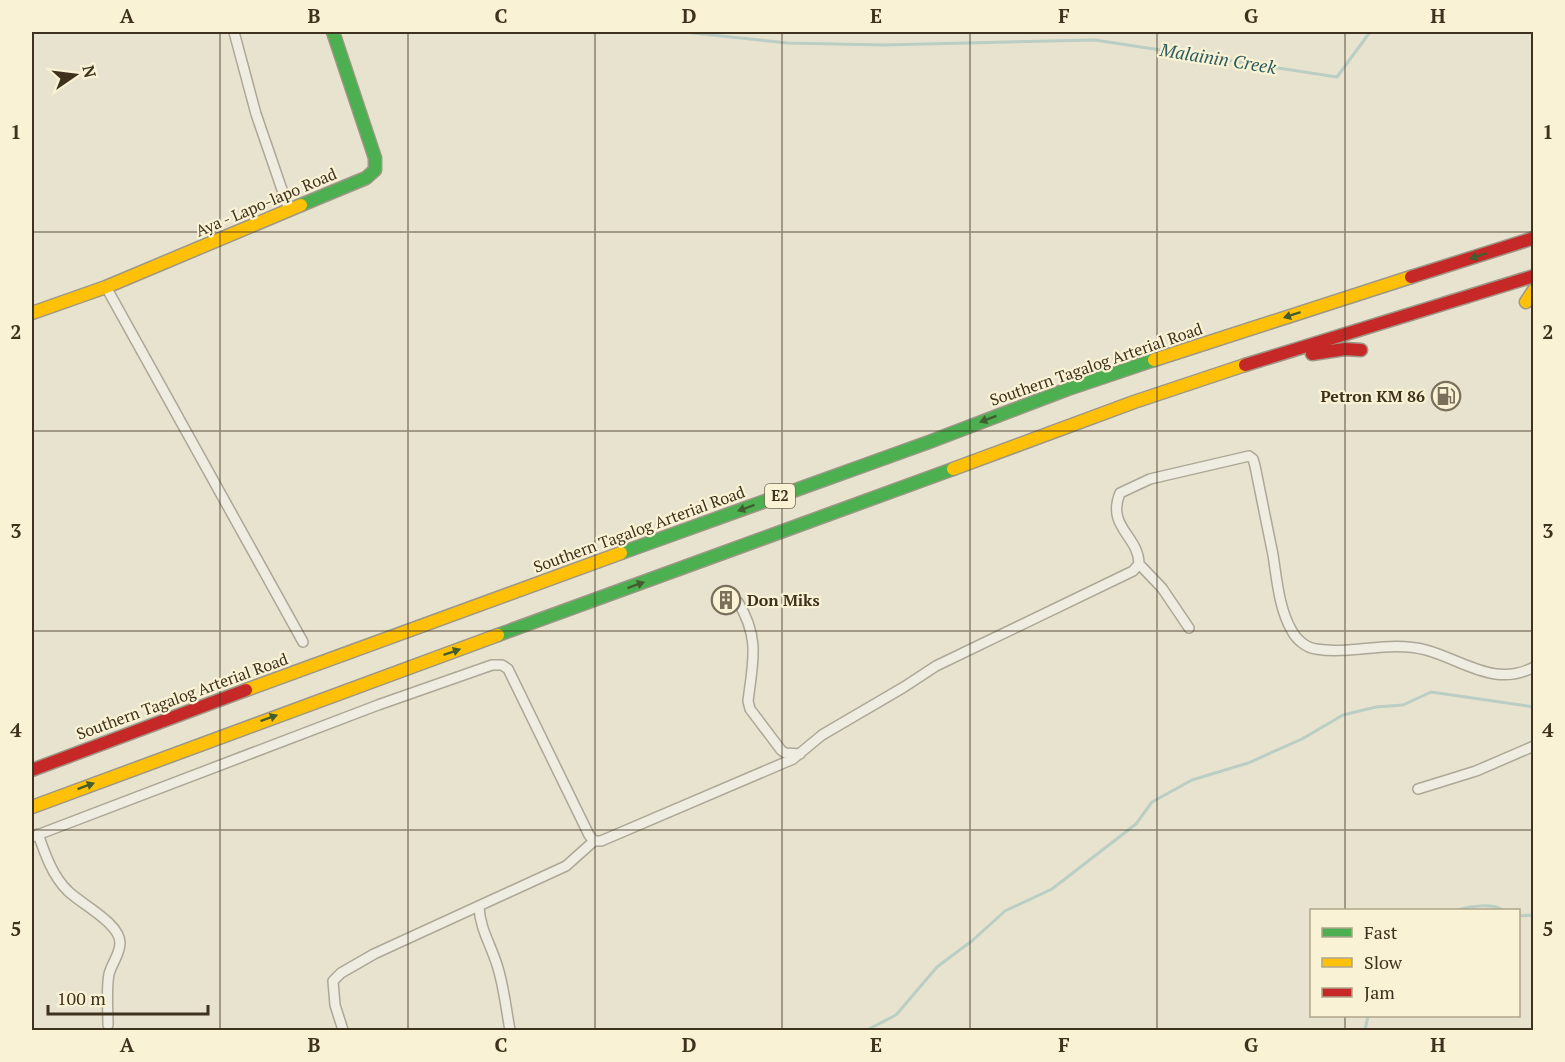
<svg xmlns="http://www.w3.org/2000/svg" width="1565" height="1062" font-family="'PT Serif',serif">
  <rect width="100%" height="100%" fill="#e8e3ce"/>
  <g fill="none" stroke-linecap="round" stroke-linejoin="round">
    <path stroke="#bacec4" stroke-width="3" d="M684 32 787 43 884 45 1095 40 1337 77 1370 32
      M1458 910C1470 906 1492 903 1503 910
      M1518 916 1534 915
      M867 1030 896 1015 937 967 973 940 1005 911 1052 889 1136 824 1152 802 1192 780 1248 763 1302 739 1343 715 1376 707 1403 705 1431 692 1534 707
      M1365 1030 1368 1016"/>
    <g stroke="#ada797" stroke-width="12">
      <path id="street" d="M234 32 256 114 289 210
        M106 287 303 642
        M1139 564 1162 588 1189 628
        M738 602C760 638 753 661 748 701L750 709 781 750 785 753 800 754
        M1418 789 1476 771 1534 746
        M38 834C45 854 53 877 68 891 81 904 120 923 120 943 120 954 112 963 109 974 106 990 108 1008 108 1025
        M32 837 378 705 492 665H502L508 669 589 835 594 841H601L793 759 822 735 904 687 936 666 1133 571 1139 564C1139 536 1106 527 1120 493L1150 479 1249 456 1253 459 1255 466C1261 496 1267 525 1273 555 1277 580 1279 609 1292 631 1296 639 1306 648 1316 649 1352 655 1389 640 1426 650 1463 660 1495 688 1534 667
        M479 907C480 929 491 945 497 965 504 986 506 1009 510 1030
        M343 1030 335 1005 333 981 341 973 374 954 566 866 594 841"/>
    </g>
    <g stroke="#9d9787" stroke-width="15">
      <path id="fast" d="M301 205 366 178 375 170V158L333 32
        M621 553 929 442 1068 389 1154 360
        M498 635 953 469"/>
    </g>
    <g stroke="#9d9787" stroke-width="15">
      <path id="slow" d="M1526 302 1534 290
        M32 313 106 287 301 205
        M1154 360 1411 277
        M953 469 1134 402 1245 365
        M246 690 621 553
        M32 807 498 635"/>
    </g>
    <g stroke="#9d9787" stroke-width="15">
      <path id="jam" d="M1411 277 1534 238
        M1312 354 1345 349 1361 350
        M1245 365 1534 276
        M32 770 246 690"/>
    </g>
    <use href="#street" stroke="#efece1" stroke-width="9"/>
    <use href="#fast" stroke="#4caf50" stroke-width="12"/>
    <use href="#slow" stroke="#ffc107" stroke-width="12"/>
    <use href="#jam" stroke="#c62828" stroke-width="12"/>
  </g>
  <defs><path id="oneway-solid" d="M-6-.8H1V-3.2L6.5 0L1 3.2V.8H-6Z" transform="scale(1.5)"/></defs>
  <g fill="#435d2f">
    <use href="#oneway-solid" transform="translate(1478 256) rotate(162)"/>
    <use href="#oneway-solid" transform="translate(1292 315) rotate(162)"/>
    <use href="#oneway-solid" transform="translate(988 419) rotate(159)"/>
    <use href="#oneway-solid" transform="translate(746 508) rotate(160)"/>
    <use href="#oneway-solid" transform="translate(636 585) rotate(-20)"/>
    <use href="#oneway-solid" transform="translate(452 652) rotate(-19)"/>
    <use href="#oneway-solid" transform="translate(269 718) rotate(-20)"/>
    <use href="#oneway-solid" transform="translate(86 786) rotate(-20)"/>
  </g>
  <path fill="none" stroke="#3e311d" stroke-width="1.5" stroke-opacity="0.55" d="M220 32V1030M408 32V1030M595 32V1030M782 32V1030M970 32V1030M1157 32V1030M1345 32V910M32 232H1534M32 431H1534M32 631H1534M32 830H1534M1345 1016V1030"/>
  <defs>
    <g id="fuel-ring" transform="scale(1.5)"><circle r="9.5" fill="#f9f2d4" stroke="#7a6f5b" stroke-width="1.5"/><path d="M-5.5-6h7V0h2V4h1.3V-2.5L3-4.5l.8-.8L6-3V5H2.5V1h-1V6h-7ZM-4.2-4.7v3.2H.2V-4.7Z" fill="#7a6f5b"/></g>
    <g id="building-ring" transform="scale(1.5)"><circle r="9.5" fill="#f9f2d4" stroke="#7a6f5b" stroke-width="1.5"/><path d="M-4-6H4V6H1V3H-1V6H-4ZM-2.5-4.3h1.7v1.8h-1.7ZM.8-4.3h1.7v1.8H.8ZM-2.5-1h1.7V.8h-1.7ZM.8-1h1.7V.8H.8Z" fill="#7a6f5b"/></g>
  </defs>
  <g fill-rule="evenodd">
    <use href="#fuel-ring" x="1446" y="396"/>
    <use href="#building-ring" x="726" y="600"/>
  </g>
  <g text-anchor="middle" stroke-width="4.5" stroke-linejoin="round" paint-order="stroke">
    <rect fill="#f9f2d4" stroke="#766b54" stroke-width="1.5" x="765" y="484" width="30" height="24" rx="4.5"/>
    <g font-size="15" font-weight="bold" fill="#3e311d">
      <text x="780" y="501">E2</text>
    </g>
    <g font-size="16" fill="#3e311d" stroke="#f9f2d4">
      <text transform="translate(266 202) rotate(-23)" y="6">Aya - Lapo-lapo Road</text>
      <text transform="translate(1096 364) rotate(-19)" y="6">Southern Tagalog Arterial Road</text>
      <text transform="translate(639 529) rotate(-20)" y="6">Southern Tagalog Arterial Road</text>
      <text transform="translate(182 696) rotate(-20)" y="6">Southern Tagalog Arterial Road</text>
    </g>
    <g font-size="16" font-weight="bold" fill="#3e311d" stroke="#f9f2d4" text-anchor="end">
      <text x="1425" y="402">Petron KM 86</text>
      <text x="747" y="606" text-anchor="start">Don Miks</text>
    </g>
    <g font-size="18" font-style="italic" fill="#2b5c5f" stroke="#f9f2d4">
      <text transform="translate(1218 59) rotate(9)" y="6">Malainin Creek</text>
    </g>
  </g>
  <rect width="1565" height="1062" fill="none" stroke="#f9f2d4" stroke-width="66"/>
  <rect x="1310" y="909" width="210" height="108" fill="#f9f2d4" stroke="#aea58b" stroke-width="1.5"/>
  <rect x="1322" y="928" width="30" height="9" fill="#4caf50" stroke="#aea58b" stroke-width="1.5"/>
  <text x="1364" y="939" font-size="18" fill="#3e311d">Fast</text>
  <rect x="1322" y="958" width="30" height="9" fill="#ffc107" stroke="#aea58b" stroke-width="1.5"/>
  <text x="1364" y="969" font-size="18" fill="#3e311d">Slow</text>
  <rect x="1322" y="988" width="30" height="9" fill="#c62828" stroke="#aea58b" stroke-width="1.5"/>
  <text x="1364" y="999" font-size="18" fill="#3e311d">Jam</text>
  <g transform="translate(75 75) rotate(76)" stroke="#f9f2d4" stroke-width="4.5" paint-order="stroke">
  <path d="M0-4.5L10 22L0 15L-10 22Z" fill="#3e311d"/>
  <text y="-9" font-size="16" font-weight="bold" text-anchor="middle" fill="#3e311d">N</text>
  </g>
  <path d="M48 1005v9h160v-9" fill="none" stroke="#3e311d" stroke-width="3"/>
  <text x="57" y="1005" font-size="18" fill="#3e311d" stroke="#f9f2d4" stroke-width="4.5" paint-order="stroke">100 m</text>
  <rect x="33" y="33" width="1499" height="996" fill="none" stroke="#3e311d" stroke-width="2"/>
  <g font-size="20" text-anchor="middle" font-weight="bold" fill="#3e311d">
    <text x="127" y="23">A</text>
    <text x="314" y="23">B</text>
    <text x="501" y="23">C</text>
    <text x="689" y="23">D</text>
    <text x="876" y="23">E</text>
    <text x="1064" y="23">F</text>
    <text x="1251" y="23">G</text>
    <text x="1438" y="23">H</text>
    <text x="16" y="139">1</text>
    <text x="1548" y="139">1</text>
    <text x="16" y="339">2</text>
    <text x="1548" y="339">2</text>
    <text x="16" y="538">3</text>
    <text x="1548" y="538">3</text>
    <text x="16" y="737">4</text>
    <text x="1548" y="737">4</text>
    <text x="16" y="936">5</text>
    <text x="1548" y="936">5</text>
    <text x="127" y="1052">A</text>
    <text x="314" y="1052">B</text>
    <text x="501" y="1052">C</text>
    <text x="689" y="1052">D</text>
    <text x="876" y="1052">E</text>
    <text x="1064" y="1052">F</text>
    <text x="1251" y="1052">G</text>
    <text x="1438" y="1052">H</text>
  </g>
</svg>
